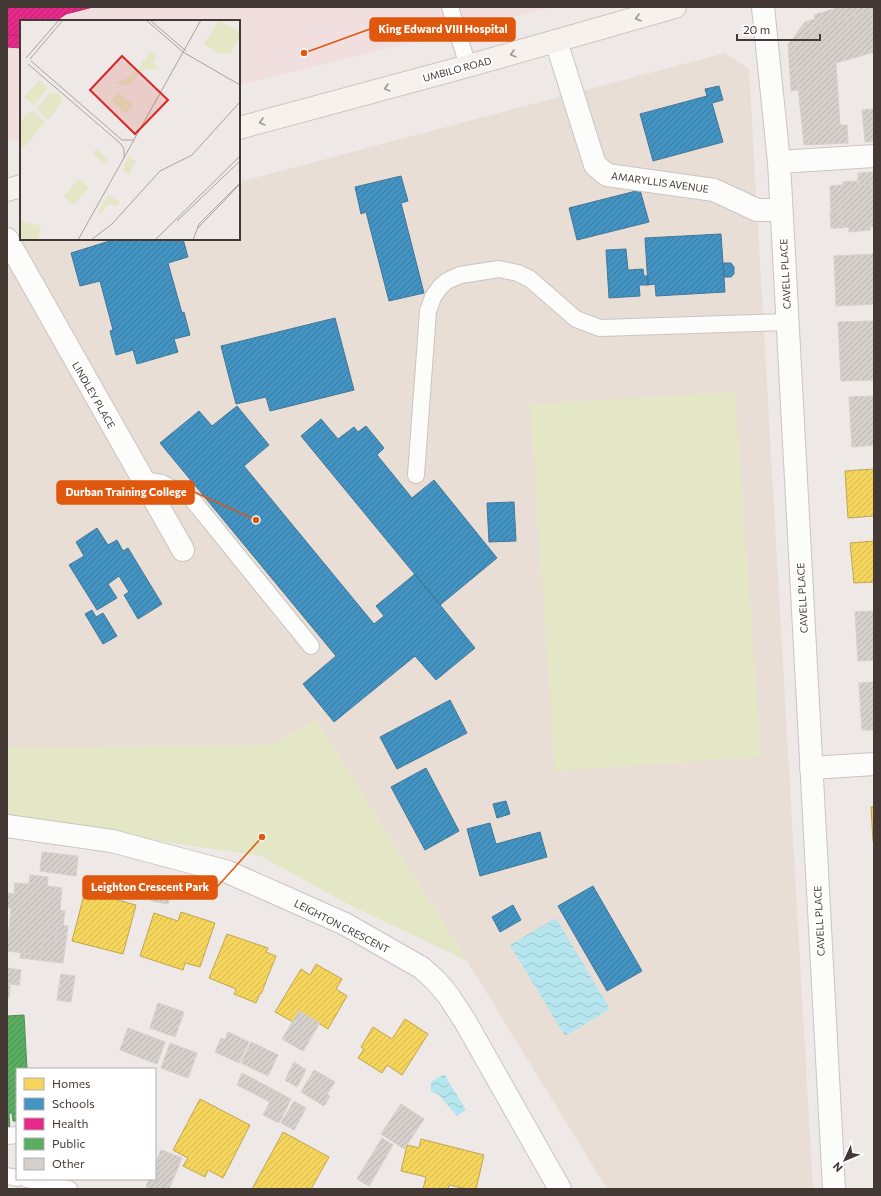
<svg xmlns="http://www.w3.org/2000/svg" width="881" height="1196" font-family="Commissioner,sans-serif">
  <defs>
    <pattern id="water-waves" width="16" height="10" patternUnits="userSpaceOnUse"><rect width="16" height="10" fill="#b5e5ed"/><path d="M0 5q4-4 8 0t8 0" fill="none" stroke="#9dc5cc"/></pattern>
    <pattern id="homes-hatch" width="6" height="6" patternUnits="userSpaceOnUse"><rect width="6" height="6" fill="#f6d55c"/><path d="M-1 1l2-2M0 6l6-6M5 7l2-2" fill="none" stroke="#d4b850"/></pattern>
    <pattern id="schools-hatch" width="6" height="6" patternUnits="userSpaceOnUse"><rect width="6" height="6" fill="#4393c3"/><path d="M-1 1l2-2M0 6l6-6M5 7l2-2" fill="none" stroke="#3a799f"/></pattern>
    <pattern id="health-hatch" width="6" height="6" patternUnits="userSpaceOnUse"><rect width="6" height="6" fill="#e7298a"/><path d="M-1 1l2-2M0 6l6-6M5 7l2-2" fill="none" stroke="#bd2471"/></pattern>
    <pattern id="public-hatch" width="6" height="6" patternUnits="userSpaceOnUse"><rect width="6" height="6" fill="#5aae61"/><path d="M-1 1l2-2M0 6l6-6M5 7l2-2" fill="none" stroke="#4c8f51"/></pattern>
    <pattern id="building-hatch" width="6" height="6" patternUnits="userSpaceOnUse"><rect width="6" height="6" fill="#d6d0cd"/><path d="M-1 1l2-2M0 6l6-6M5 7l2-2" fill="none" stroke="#b9b3b0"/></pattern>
  </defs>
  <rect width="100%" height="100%" fill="#eee9e6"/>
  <path fill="#e9ded5" d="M725 53 749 69 813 1189H607L467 961 316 720 272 745 7 748V246L31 239H239V182Z"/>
  <path fill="#f1dede" d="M7 7H554L239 85V21H21V139L7 142Z"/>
  <path fill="#e3e7c5" d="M735 392 761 757 555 771 530 404Z
    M316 720 467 961 348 904 261 856 7 818V748L272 745Z"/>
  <path fill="url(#water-waves)" d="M556 918 610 1009 565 1036 510 945Z
    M444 1074 466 1110 457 1116 438 1094 431 1092V1082Z"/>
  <path fill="url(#homes-hatch)" stroke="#c0a650" d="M874 469V516L848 518 845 471Z
    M874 541V582L854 583 850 543Z
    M871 807H874V841H873Z
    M85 891 136 905 123 954 72 941Z
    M181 912 215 923 200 967 185 963 183 970 140 956 154 913 178 921Z
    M227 934 268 948 266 952 276 956 261 994 260 993 256 1003 234 994 236 989 209 978Z
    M316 964 342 979 336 989 347 996 328 1029 299 1011 293 1022 275 1012 301 969 310 975Z
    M405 1019 428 1034 402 1075 387 1065 382 1073 358 1058 364 1049 361 1047 373 1027 392 1039Z
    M200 1099 250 1125 223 1178 208 1170 205 1177 183 1166 188 1158 173 1150Z
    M283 1132 329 1157 311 1189H252Z
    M421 1139 484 1155 476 1189H467L449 1185 448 1189H423L426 1177 401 1171 407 1145 419 1148Z"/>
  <path fill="url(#schools-hatch)" stroke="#437898" d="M719 86 723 100 712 103 723 142 653 161 640 114 707 96 705 89Z
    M401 176 408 201 401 203 424 293 389 301 366 212 361 214 355 187Z
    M640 190 649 222 577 240 569 208Z
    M721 234 725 292 656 296 655 284 648 285 645 238Z
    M116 239H183L188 257 168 263 182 313 184 312 190 335 174 339 178 352 137 364 133 350 116 355 110 331 113 330 100 281 80 286 71 253Z
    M626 249 628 270 643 269 644 276H648V285H639L640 296 609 298 606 250Z
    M723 263H731L734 267V274L731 277H724Z
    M335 318 354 390 270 411 266 397 236 404 221 346Z
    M237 406 269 445 244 466 374 624 384 616 376 606 415 574 475 648 436 680 415 656 334 722 303 684 336 656 160 443 199 411 212 426Z
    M321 419 338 439 354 427 358 432 366 426 384 448 377 455 412 498 434 480 497 558 440 605 301 436Z
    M514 502 516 541 489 542 487 503Z
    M97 528 108 545 117 540 123 551 128 548 162 604 138 619 124 595 129 592 119 576 108 584 117 598 97 610 69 565 84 556 76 542Z
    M92 610 96 617 103 613 117 636 103 644 85 614Z
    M450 700 467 733 397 769 380 737Z
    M426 768 459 831 425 850 391 787Z
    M506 801 510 814 497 818 493 804Z
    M490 823 496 844 540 832 547 857 480 876 467 829Z
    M593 886 642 971 607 991 558 906Z
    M513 905 521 920 500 932 492 917Z"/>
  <path fill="url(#health-hatch)" stroke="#b62e70" d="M7 7H93L66 14 56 21H21V36L7 35Z
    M7 35 21 36V48L7 47Z"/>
  <path fill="url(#public-hatch)" stroke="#538b53" d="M24 1015 27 1069H17V1121H13L12 1113H9L10 1133 7 1134V1016Z"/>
  <path fill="url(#building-hatch)" stroke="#d6cfcc" d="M840 7H874V10L817 26 814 15Z
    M873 10 874 52 836 63 840 125H847L848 143 804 145 794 47 810 28Z
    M815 19 817 26 810 28 794 47 799 90 791 91 788 45 805 22Z
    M874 109V141L865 142 862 110Z
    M874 172V185H858V173Z
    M859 181 858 185H874V226L870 227V230L849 232V227L842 228 841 212 831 213 830 186 843 185V182Z
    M830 212H841L842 228H831Z
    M874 254V304L836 306 834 256Z
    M874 321V380L841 381 838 322Z
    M874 396V445L852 447 849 397Z
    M874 611V660L858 661 855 612Z
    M874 682V730H862L859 683Z
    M42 852 78 856 76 876 40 871Z
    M30 875 48 877 47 886 62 888 60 910 65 911 63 925 57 924 55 941 43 940 41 955 7 951 11 908H7V893L14 894 15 883 29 884Z
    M156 875 174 879 168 904 151 901Z
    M57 924 68 926 63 963 20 958 21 953 41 955 43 940 55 941Z
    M7 968 21 970 19 985 10 984 9 998H7Z
    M61 974 75 976 71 1002 57 1000Z
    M158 1003 184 1012 175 1037 150 1028Z
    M299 1011 320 1023 303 1051 282 1039Z
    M128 1028 165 1042 157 1064 120 1050Z
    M228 1032 249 1042 239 1063 215 1052 221 1038 225 1040Z
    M251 1042 278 1055 268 1076 241 1063Z
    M170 1043 197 1053 188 1078 161 1068Z
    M294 1062 306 1070 297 1087 285 1080Z
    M314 1070 335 1082 327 1094 330 1096 324 1106 301 1092Z
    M242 1073 291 1099 279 1123 263 1115 270 1102 237 1085Z
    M294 1101 306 1108 294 1130 281 1123Z
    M401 1104 424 1119 404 1149 381 1134Z
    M382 1138 393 1145 369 1186 357 1179Z
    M161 1150 182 1158 169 1189H152L146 1187 149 1179H155V1164Z"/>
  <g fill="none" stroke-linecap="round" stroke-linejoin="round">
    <g stroke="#cac5c2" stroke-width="18">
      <path id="lane" d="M450 7 468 66
        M416 475 428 311 433 297 440 287 447 281 460 275 499 269 518 273 530 279 576 319 600 328 787 322
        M143 480 162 483 191 498 311 646
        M7 1136 17 1135
        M7 1176 17 1178
        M27 1179 69 1189"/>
    </g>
    <g stroke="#cac5c2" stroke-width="24">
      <path id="street" d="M763 7 779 162 834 1189
        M556 41 595 165 607 175 714 190 757 210H781
        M779 162 874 156
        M7 239 183 550
        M811 768 874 764
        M7 826 112 841 228 872 345 924 422 968 436 981 448 995 465 1021 560 1189"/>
    </g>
    <g stroke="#cfc6be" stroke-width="24">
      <path id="secondary" d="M239 128 468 66 675 7
        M7 190 21 186"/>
    </g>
    <use href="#lane" stroke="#fcfcfb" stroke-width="16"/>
    <use href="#street" stroke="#fcfcfb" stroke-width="22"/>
    <use href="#secondary" stroke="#f6f1ec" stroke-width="22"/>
  </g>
  <defs><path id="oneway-chevron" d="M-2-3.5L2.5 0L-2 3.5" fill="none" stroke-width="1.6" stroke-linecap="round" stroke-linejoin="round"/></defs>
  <g stroke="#9c9490">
    <use href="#oneway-chevron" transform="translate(638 18) rotate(164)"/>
    <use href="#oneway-chevron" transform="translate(513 54) rotate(164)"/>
    <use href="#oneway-chevron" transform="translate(387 88) rotate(165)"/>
    <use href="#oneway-chevron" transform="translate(262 122) rotate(165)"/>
  </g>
  <g text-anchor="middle" stroke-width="4" stroke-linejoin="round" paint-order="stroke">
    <g font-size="10" fill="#433833" stroke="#fff">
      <text transform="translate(457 69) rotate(-15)" y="4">UMBILO ROAD</text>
      <text transform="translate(660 182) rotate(8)" y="4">AMARYLLIS AVENUE</text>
      <text transform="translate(785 274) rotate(-93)" y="4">CAVELL PLACE</text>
      <text transform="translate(94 395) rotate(60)" y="4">LINDLEY PLACE</text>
      <text transform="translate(802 598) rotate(-93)" y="4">CAVELL PLACE</text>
      <text transform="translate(819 921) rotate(-93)" y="4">CAVELL PLACE</text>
      <text transform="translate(342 926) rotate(27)" y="4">LEIGHTON CRESCENT</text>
    </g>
  </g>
  <g transform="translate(20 20)">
    <rect width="220" height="220" fill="#eee9e6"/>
    <path d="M199 0 220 12V17L211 33 206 34H200L184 24ZM130 31 136 36 133 43 138 46 136 49 122 50 109 66 94 63 106 59 118 49ZM19 60 28 68 13 85 4 77ZM31 72 39 75 43 81 29 99H26L16 88ZM98 73 113 85 106 94 91 81ZM13 91 25 102 4 127 0 124V103L6 94ZM76 129 88 140 86 145 72 133ZM109 136 116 141 109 154 102 150ZM58 159 69 167 54 185 44 176ZM88 175 100 182 98 185H87L81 193 78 192ZM0 200 21 206 18 220H0Z" fill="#e3e7c5"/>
    <path fill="none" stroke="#aaa29e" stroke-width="1" d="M126 0 163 32 220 65M130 0 166 31M6 38 39 0M10 39 43 0M11 41 102 120H114M8 44 100 123 104 129V137M157 201 220 141M178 208 220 164M58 220 181 0M71 220 92 204 140 151 172 135 220 82M135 220 220 136M173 220 179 204 220 163"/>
    <path fill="#d62828" fill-opacity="0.15" stroke="#d62828" stroke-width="2" d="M102 36 148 80 115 114 70 70Z"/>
    <rect width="220" height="220" fill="none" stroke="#433833" stroke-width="2"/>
  </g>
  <path fill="none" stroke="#e0570e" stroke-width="1.5" d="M304 53L370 29M256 520L194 492M262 837L217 887"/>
  <g fill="#e0570e" stroke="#fff" stroke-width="1.5">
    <circle cx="304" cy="53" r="4"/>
    <circle cx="256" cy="520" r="4"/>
    <circle cx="262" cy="837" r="4"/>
  </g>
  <g fill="#e0570e" stroke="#e0570e" stroke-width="1.5">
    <rect x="370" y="18" width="145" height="23" rx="4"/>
    <rect x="57" y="481" width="137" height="23" rx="4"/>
    <rect x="83" y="876" width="134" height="23" rx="4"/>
  </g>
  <g font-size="11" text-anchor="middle" font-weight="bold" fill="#fff">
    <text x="443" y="33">King Edward VIII Hospital</text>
    <text x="126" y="496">Durban Training College</text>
    <text x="150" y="891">Leighton Crescent Park</text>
  </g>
  <rect width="881" height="1196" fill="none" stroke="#433833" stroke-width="16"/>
  <rect x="16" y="1068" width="140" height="112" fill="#ffffff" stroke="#b4afad"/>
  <rect x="24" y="1078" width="20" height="12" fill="#f6d55c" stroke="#b4afad"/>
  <text x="52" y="1088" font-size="12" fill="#433833">Homes</text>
  <rect x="24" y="1098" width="20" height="12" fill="#4393c3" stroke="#b4afad"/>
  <text x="52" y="1108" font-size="12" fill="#433833">Schools</text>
  <rect x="24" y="1118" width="20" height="12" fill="#e7298a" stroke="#b4afad"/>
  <text x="52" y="1128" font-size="12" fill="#433833">Health</text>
  <rect x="24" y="1138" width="20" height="12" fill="#5aae61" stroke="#b4afad"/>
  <text x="52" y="1148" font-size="12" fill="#433833">Public</text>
  <rect x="24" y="1158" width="20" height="12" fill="#d6d0cd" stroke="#b4afad"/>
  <text x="52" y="1168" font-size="12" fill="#433833">Other</text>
  <g transform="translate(845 1160) rotate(226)" stroke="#ffffff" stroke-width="3" paint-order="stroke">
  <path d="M0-3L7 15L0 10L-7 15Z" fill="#433833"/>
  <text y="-6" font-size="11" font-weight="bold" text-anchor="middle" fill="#433833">N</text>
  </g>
  <path d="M737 34v6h83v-6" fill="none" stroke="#433833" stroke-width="2"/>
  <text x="743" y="34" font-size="12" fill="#433833" stroke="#ffffff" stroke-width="3" paint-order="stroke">20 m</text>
</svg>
